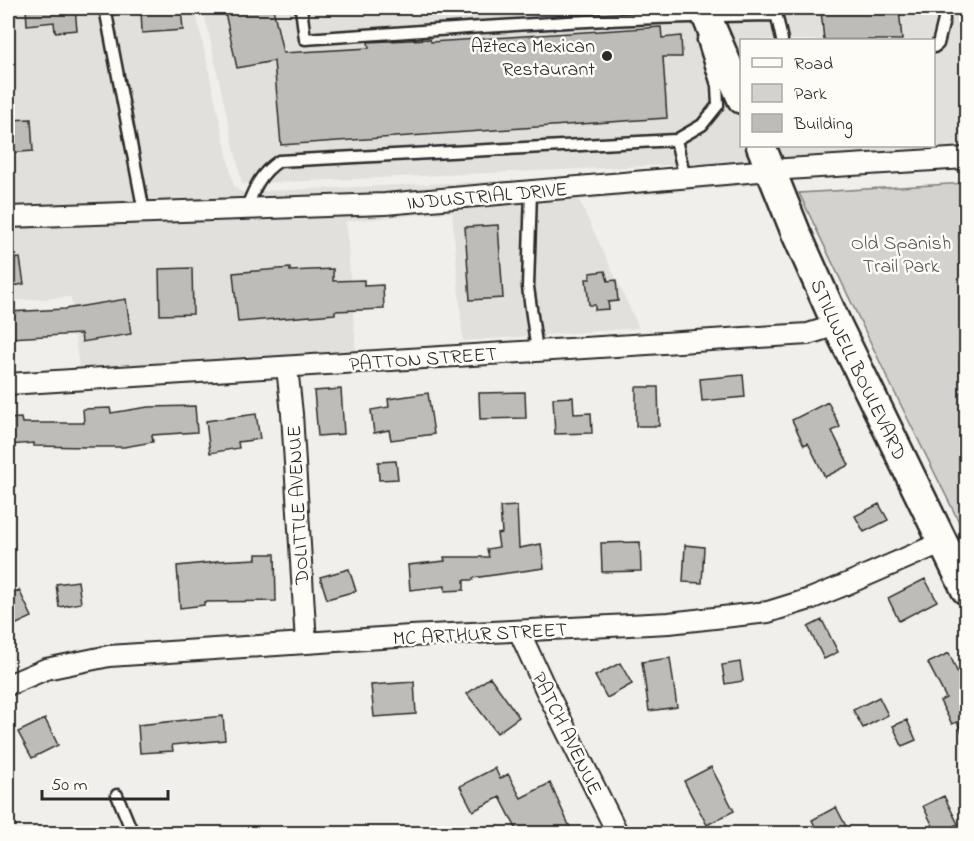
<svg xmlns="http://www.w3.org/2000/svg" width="974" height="841" font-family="'Indie Flower',sans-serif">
  <rect width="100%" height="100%" fill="#f0efeb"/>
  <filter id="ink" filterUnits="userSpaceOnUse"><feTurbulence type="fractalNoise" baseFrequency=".0167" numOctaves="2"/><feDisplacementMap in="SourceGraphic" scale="12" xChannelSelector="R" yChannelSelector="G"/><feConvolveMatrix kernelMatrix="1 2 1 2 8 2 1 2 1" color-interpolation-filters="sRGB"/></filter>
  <g filter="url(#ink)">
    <path fill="#e1e0dc" d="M8 8H195L234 186 241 192 612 176 386 196 8 209Z
      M203 8H693L741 118 742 146H754L761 161 242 184Z
      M714 8H966V149L777 161 772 146H934V40H742L741 73Z
      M763 179 765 184 579 200 639 328 463 341 452 212 346 221 356 353 79 371 71 297 8 301V226Z"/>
    <path fill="#d3d2cf" stroke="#7f7e7d" stroke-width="1.5" d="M966 183V536L889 381 799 193Z"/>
    <path fill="#bdbcb8" stroke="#2b2b2b" stroke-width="1.5" d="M26 8H75L77 30 55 32 54 22 27 25Z
      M141 8H181L183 30 142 33Z
      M224 8H273L283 53 369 48 368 42 430 39 431 42 661 27 662 38 681 36 682 57H663L667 118 281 145 274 61 237 68Z
      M861 8H899L902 40H824L821 11Z
      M31 119 33 151 8 153V120Z
      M498 225 503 298 470 300 465 227Z
      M20 258 24 284 8 287V260Z
      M192 268 193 314 160 315 159 269Z
      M290 268V271L333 269V281L364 280V286L383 285 384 309 335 311V314L238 322 233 273Z
      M605 271 608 281 616 280 618 301 608 302 609 309 595 310V305H589L586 279H590V273Z
      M126 299 131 334 82 342 81 334 10 338 8 312 65 309Z
      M743 375 745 397 702 401 700 379Z
      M636 387H658L659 426H636Z
      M341 389 344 434 318 436 314 391Z
      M525 392 526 418 480 419 479 393Z
      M428 393 434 434 391 440 389 430 374 433 371 410 389 407 388 399Z
      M573 397 574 414 591 413 592 433 555 434 553 398Z
      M828 402 840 427 832 431 849 465 825 477 808 443 804 445 792 420Z
      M195 406 197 432 152 435 153 442 124 447H86L34 446V443L8 445V419L21 418 22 423H84L83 409 110 408 111 413 148 407Z
      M256 414 260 439 238 442 239 448 210 453 206 421Z
      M396 461 398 479 379 480 378 462Z
      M879 504 888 520 864 532 855 516Z
      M517 506 519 548 541 544 544 568 473 578V580H464V590L445 591V586L410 590 408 565 445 561 444 557H489L487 549 499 547 497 534 502 533 500 507Z
      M640 542 641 571 602 572 601 543Z
      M685 545 704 547 702 583 683 582Z
      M256 554H275L276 601 204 602V605L180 608 177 566 216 562V561L256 559Z
      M349 569 356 591 327 599 320 577Z
      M925 579 937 601 899 621 888 598Z
      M78 581 81 603 59 607 56 584Z
      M19 590 32 617 8 628V595Z
      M822 620 838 652 824 659 808 627Z
      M949 653 966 692V741L957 722 952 724 940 701 946 698 928 663Z
      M670 658 677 707 649 711 642 662Z
      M740 662 743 681 725 684 722 665Z
      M620 663 632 684 607 698 595 676Z
      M490 677 519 717 497 733 467 694Z
      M414 682 416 714 374 717 371 685Z
      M879 697 888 715 863 728 853 710Z
      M223 716 225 740 172 745 173 751 140 753 138 725Z
      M45 719 58 745 32 758 18 732Z
      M907 720 916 740 902 746 893 726Z
      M711 767 734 811 707 825 684 781Z
      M495 768 500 779 508 774 521 798 550 783 573 834H519L500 797 473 811 460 786Z
      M944 796 958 824 937 834 923 806Z
      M836 807 850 834H819L812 820Z"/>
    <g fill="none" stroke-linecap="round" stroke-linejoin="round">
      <g stroke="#2b2b2b" stroke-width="15">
        <path id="lane" d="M105 8 144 212
          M301 8 305 39C461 28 619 17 776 15
          M775 8 782 40
          M934 47 938 44 944 20 943 8
          M676 140 702 125 718 105 717 85 703 40
          M531 191 528 287 537 351
          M246 209C254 189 260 173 279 161L676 140 685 178
          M117 795 133 834"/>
      </g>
      <g stroke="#2b2b2b" stroke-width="24">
        <path id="street" d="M8 217 385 204 770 170 966 158
          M287 367 292 414 306 643
          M8 384 808 334 837 325
          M519 631 546 690 618 834
          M8 685 46 669 109 656 411 636 669 623 768 612 810 599 842 586 943 542"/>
      </g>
      <g stroke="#2b2b2b" stroke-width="33">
        <g id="secondary">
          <path d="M703 8 742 99"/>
          <path id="s1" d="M761 146 796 233 837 325 966 590"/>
        </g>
      </g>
      <use href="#lane" stroke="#fdfcf7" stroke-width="10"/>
      <use href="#street" stroke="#fdfcf7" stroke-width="20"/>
      <use href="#secondary" stroke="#fdfcf7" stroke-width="28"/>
    </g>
  </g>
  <circle fill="#2b2b2b" stroke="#fdfcf7" stroke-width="2" cx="607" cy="56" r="6"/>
  <g text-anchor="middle" stroke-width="5" stroke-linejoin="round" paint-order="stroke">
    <g font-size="20" fill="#2b2b2b" stroke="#fdfcf7" text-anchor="end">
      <text x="595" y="52">Azteca Mexican<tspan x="595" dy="23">Restaurant</tspan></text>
    </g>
    <g font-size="20" fill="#2b2b2b" stroke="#fdfcf7">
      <text transform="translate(487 195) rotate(-5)" y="7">INDUSTRIAL DRIVE</text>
      <text transform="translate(423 358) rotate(-4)" y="7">PATTON STREET</text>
      <text dy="7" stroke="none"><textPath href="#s1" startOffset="244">STILLWELL BOULEVARD</textPath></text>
      <text transform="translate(297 505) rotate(-93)" y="7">DOLITTLE AVENUE</text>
      <text transform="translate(480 633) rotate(-3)" y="7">MC ARTHUR STREET</text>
      <text transform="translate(568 733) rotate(64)" y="7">PATCH AVENUE</text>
    </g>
    <g font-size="20" fill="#555554" stroke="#fdfcf7">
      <text x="901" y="249">Old Spanish<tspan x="901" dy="23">Trail Park</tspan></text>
    </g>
  </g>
  <rect width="974" height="841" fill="none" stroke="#fdfcf7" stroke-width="30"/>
  <rect x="15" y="15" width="944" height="811" fill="none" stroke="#2b2b2b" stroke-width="2" filter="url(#ink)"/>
  <rect x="740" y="39" width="195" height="108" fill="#fdfcf7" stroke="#a9a8a5" stroke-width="1.5"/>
  <rect x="752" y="58" width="30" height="9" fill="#fdfcf7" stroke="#a9a8a5" stroke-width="1.5"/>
  <text x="794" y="69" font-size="18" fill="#2b2b2b">Road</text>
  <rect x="752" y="84" width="30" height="18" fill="#d3d2cf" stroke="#a9a8a5" stroke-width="1.5"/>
  <text x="794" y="99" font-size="18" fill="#2b2b2b">Park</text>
  <rect x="752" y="114" width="30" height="18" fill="#bdbcb8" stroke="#a9a8a5" stroke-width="1.5"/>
  <text x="794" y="129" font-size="18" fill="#2b2b2b">Building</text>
  <path d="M42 790v9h126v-9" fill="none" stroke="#2b2b2b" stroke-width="3"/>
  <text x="51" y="790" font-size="18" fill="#2b2b2b" stroke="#fdfcf7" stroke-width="4.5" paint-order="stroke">50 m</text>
</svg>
